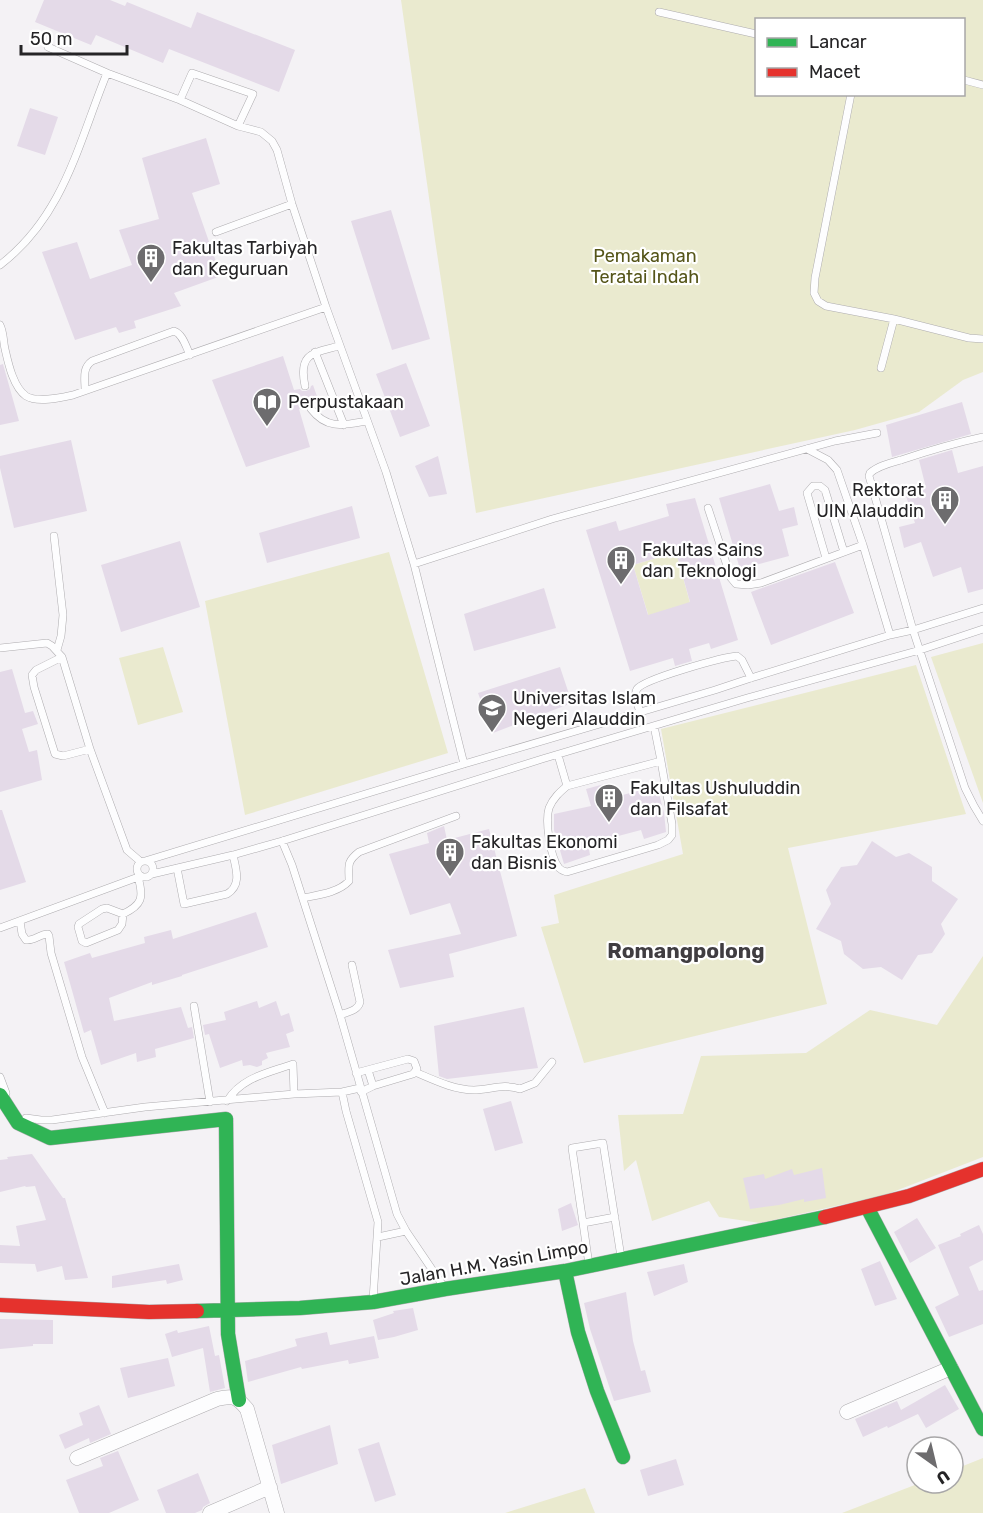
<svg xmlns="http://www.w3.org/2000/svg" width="983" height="1513" font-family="Rubik,sans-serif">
  <rect width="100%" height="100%" fill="#f4f2f5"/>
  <path fill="#eaeacf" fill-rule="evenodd" d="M401 0H983V372L963 380 919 412 855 430 476 513 435 240ZM756 20H964V94H756Z
    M389 552 448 753 245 815 205 601Z
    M676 552 692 610 651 624 633 565Z
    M983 643V803L931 657Z
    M163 647 183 712 138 725 119 658Z
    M916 665 966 814 788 848 827 1004 584 1063 541 927 559 923 554 895 683 854 661 729Z
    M983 956V1157L885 1195 760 1223 719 1217 709 1201 652 1221 636 1160 624 1171 618 1115 683 1114 701 1056 806 1053 870 1010 937 1025Z
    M983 1458V1513H842L920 1483H953V1470Z
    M585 1488 595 1513H505Z"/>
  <path fill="#e4dae8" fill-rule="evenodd" d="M44 0H110L125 6 127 2 191 28 197 12 295 50 279 92 169 49 163 63 96 35 91 45 35 22Z
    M30 108 58 117 45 155 17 146Z
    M206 138 220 184 192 193 221 276 174 293 181 306 134 321 136 328 119 333 116 327 75 340 42 252 77 242 90 279 132 265 119 230 159 219 142 158Z
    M391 210 430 339 392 350 351 221Z
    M283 356 294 390 300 389 302 391H306L310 389 311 386 313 385 319 402 309 404 299 409 310 447 246 467 212 380Z
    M406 363 430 426 400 437 376 374Z
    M3 364 19 421 0 425V365Z
    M962 402 971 434 892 457 886 425Z
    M71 440 87 511 14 528 0 468V456Z
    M952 450 958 473 983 466V589L968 593 961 567 933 577 921 542 904 548 899 527 915 523 904 490 925 484 919 460Z
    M438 456 447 494 429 497 415 466Z
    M770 484 779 511 794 507 798 525 782 529 789 556 740 569 719 498Z
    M695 498 738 640 711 649 709 643 689 649 692 661 675 666 673 658 630 671 586 530 616 521 619 531 669 516 666 504ZM676 552 690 602 648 615 633 565Z
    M352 506 360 538 267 563 259 533Z
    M180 541 200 607 121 632 101 565Z
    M835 562 854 613 771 645 751 592Z
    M544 588 556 628 474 651 464 614Z
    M560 667 572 703 493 733 478 693Z
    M12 669 25 713 33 711 38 724 22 729 29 752 37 750 42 780 0 792V672Z
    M608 783 611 798 657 786 664 813 666 832 644 839 641 830 588 844 590 855 564 864 554 830V814L591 806 586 789Z
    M0 810H2L26 882 0 890Z
    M444 826 447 840 489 829 517 936 449 954 454 977 400 988 388 950 461 934 450 903 410 915 389 854 429 843 427 833Z
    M872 841 896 857 909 853 932 867V881L958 899 941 924 945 934 932 953 918 955 902 980 881 967 863 969 844 954 841 941 816 929 831 904 826 890 841 867 857 865Z
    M256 912 268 947 182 975V976L152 985V982L109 998 114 1021 181 1007 188 1028 192 1027 194 1038 155 1049 156 1057 137 1062 136 1053 101 1065 91 1030 84 1033 64 962 90 953 92 958 145 943 144 937 171 930 173 939Z
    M257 1001 259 1008 276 1001 281 1016 289 1013 294 1031 286 1034 290 1047 266 1053 268 1058 262 1061V1065L257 1067 250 1065 243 1066 242 1060 220 1068 209 1034 205 1035 203 1025 226 1020 224 1012Z
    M524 1007 538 1068 447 1079 439 1076 434 1026Z
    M511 1101 523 1143 495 1151 483 1109Z
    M32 1154 63 1198H65L88 1278 65 1280 62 1266 37 1272 35 1264 0 1263V1245L20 1246 16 1226 46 1220 35 1186 26 1187 25 1186 0 1192V1160L8 1159 7 1157Z
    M822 1168 826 1198 804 1202V1199L779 1205 750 1209 743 1178 764 1174 765 1179 792 1169 794 1175Z
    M571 1203 578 1225 562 1231 558 1209Z
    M917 1218 936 1248 910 1263 894 1232Z
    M979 1225 983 1234V1260L969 1267 979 1291 983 1290V1324L949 1337 935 1307 959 1295 938 1245 961 1236 960 1234Z
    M880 1261 897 1299 875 1306 861 1269Z
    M179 1264 183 1280 167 1284 166 1280 112 1288V1276Z
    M684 1264 688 1282 654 1296 647 1272Z
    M626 1292 633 1341 641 1371 645 1370 651 1392 614 1401 590 1329 584 1303Z
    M413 1308 418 1330 394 1337 378 1340 373 1320 394 1313 393 1311Z
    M0 1319 53 1320V1344H33V1346L0 1349Z
    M209 1326 215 1356 219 1355 225 1388 210 1392 203 1348 172 1357 165 1334 177 1330 178 1333Z
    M327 1332 330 1345 374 1336 379 1358 349 1364 348 1360 302 1369 301 1367 248 1382 245 1361 297 1346 295 1339Z
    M168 1358 175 1386 128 1398 120 1368Z
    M945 1385 959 1409 926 1428 918 1414 888 1428 887 1426 863 1437 855 1419 897 1401 901 1410Z
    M99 1405 111 1434 90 1443 89 1438 65 1449 59 1435 83 1425 79 1413Z
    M330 1425 338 1464 281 1484 272 1445Z
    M379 1442 396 1495 375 1502 358 1449Z
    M118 1451 139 1500 109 1513H79L66 1480 103 1466 100 1458Z
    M676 1459 684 1485 648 1496 640 1470Z
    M198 1473 210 1503 203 1507 202 1510 195 1513H166L157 1490Z"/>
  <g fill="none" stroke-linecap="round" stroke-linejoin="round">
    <g stroke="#aeacaf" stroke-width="8">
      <path id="lane" d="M659 12 756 34
        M48 47 107 73
        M964 80 983 85
        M851 94 815 278 814 293 818 301 826 306 894 319 969 338 983 339
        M180 100 192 73 253 94 238 126
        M216 232 292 204
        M0 265C64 216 78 144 107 73L180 100 238 126 261 132 272 141 277 150 292 204 326 307 386 472 414 564 464 764
        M0 325C4 333 3 341 5 349 8 362 13 387 26 396 37 403 60 398 73 395L326 307
        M315 352 344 425
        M881 368 894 319
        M305 386C298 353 313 353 339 346
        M85 390C85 379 82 368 92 361L174 331C183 334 186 347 190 355
        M311 409C327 430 344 425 367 421
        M983 437C955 443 928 451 901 460 890 463 878 466 870 473L869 476 913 630 965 788 974 806 983 821
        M807 449 828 460 837 470 863 545 890 635
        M708 508 731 578 736 584 748 585 761 583 863 545
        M54 536 63 615 61 636 57 650
        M826 558 807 493 813 486H820L825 490 844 552
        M414 564 552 519 835 441 877 433
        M0 648 47 643 52 646 62 657 90 749 127 850 141 862
        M62 657 36 670 32 675 34 687 55 754 63 756 90 749
        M640 712C638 705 633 695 637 689 644 679 723 657 737 656L742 660 751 678
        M558 755 567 786 661 761 654 726
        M567 786C560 792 553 798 549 808 545 821 550 857 559 868 562 871 563 871 567 872L658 845 668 840 672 835V824L661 761
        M282 841 292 865 340 1015 397 1214 406 1231 444 1287
        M145 861 464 764 715 690 751 678 890 635 913 630 983 608
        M137 869a8 8 0 1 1 16 0a8 8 0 1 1-16 0Z
        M177 868 184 904 227 894C242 885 236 869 233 855
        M152 874 233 855 282 841 542 759 747 698 920 650 983 629
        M303 898C317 895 338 893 349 881 349 866 346 862 359 852L456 816
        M107 908 123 914 122 924 118 930 86 943 82 941 78 927 79 924 102 909Z
        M123 914C142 905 144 898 138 877
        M20 921 22 934 26 940C34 941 40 934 48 934L49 936 51 953 82 1057 105 1113
        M0 928 141 876
        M194 1006 210 1102
        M340 1015C347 1012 358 1011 360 1002L352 965
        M368 1070 373 1086
        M415 1072C434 1080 454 1090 474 1090 490 1090 503 1083 520 1089L535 1083 552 1062
        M356 1073 408 1059 414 1061 417 1069 413 1074 373 1086 361 1092
        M0 1077 6 1093
        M342 1092 346 1111 378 1222 373 1300
        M227 1101C242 1077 268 1073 293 1064L294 1094
        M26 1118 41 1120H52L145 1107 294 1094 342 1092 360 1088
        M615 1217 583 1223 572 1148 603 1143 621 1257
        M583 1223 589 1265
        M378 1237 406 1231"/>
    </g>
    <g stroke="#aeacaf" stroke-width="15">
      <path id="street" d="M847 1412 951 1368
        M77 1458 217 1399C233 1395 237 1397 247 1409L277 1513
        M210 1513 270 1487"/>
    </g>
    <g stroke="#aeacaf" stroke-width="15">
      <path id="fast" d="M0 1095 18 1123 50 1138 226 1119 228 1334 239 1400
        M867 1207 983 1429
        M565 1271 578 1332 597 1391 623 1457
        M197 1311 300 1308 373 1302 445 1289 565 1271 825 1217"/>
    </g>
    <g stroke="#aeacaf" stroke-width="15">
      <path id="jam" d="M825 1217 909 1196 983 1169
        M0 1305 149 1312 197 1311"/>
    </g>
    <use href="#lane" stroke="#fdfdfe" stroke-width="7"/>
    <use href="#street" stroke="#fdfdfe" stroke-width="14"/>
    <use href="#fast" stroke="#30b455" stroke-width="14"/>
    <use href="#jam" stroke="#e5322d" stroke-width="14"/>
  </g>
  <defs>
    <g id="building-pin" transform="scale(1.5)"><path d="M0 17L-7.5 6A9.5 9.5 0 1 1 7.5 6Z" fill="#6d6c6e" stroke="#fff"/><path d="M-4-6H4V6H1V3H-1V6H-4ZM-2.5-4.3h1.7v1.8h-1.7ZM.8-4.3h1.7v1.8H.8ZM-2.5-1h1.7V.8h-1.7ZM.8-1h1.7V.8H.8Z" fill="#fff"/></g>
    <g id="library-pin" transform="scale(1.5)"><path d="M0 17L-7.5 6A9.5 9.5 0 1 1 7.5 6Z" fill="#6d6c6e" stroke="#fff"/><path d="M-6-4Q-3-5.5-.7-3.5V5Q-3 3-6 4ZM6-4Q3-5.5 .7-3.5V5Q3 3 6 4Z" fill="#fff"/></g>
    <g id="university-pin" transform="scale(1.5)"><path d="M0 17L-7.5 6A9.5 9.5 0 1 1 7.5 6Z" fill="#6d6c6e" stroke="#fff"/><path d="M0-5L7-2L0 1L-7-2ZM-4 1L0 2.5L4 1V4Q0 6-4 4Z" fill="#fff"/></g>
  </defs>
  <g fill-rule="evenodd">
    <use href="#building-pin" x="151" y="258"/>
    <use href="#library-pin" x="267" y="402"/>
    <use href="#building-pin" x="945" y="500"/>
    <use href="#building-pin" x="621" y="560"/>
    <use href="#university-pin" x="492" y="708"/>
    <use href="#building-pin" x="609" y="798"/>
    <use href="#building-pin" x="450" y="852"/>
  </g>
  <g text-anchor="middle" stroke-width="4.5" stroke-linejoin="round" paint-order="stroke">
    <g font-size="18" fill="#252426" stroke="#fff" text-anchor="start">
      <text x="172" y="254">Fakultas Tarbiyah<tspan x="172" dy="21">dan Keguruan</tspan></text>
      <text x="288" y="408">Perpustakaan</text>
      <text x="924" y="496" text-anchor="end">Rektorat<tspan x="924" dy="21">UIN Alauddin</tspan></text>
      <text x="642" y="556">Fakultas Sains<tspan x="642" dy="21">dan Teknologi</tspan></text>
      <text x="513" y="704">Universitas Islam<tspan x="513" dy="21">Negeri Alauddin</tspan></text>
      <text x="630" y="794">Fakultas Ushuluddin<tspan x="630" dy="21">dan Filsafat</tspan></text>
      <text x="471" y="848">Fakultas Ekonomi<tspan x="471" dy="21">dan Bisnis</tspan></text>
    </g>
    <g font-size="18" fill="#555519" stroke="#fff">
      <text x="645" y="262">Pemakaman<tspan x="645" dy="21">Teratai Indah</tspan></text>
    </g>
    <g font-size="18" fill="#252426" stroke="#fff">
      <text transform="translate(494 1263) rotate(-10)" y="6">Jalan H.M. Yasin Limpo</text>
    </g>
    <g font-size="21" font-weight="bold" fill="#403d41" stroke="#fff">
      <text x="686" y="958">Romangpolong</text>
    </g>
  </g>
  <rect x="755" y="18" width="210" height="78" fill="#ffffff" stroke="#a8a7a8" stroke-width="1.5"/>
  <rect x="767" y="38" width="30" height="9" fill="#30b455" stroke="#a8a7a8" stroke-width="1.5"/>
  <text x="809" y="48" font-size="18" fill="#252426">Lancar</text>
  <rect x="767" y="68" width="30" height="9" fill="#e5322d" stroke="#a8a7a8" stroke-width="1.5"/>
  <text x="809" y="78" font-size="18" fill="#252426">Macet</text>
  <g transform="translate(935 1465) rotate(146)"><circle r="28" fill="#ffffff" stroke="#a8a7a8" stroke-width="1.5"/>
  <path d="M0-4.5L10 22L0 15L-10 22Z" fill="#6d6c6e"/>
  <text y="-9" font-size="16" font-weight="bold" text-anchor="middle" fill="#252426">U</text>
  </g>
  <path d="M21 45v9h106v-9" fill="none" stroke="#252426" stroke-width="3"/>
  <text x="30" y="45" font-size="18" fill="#252426" stroke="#ffffff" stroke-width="4.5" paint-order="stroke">50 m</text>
</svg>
